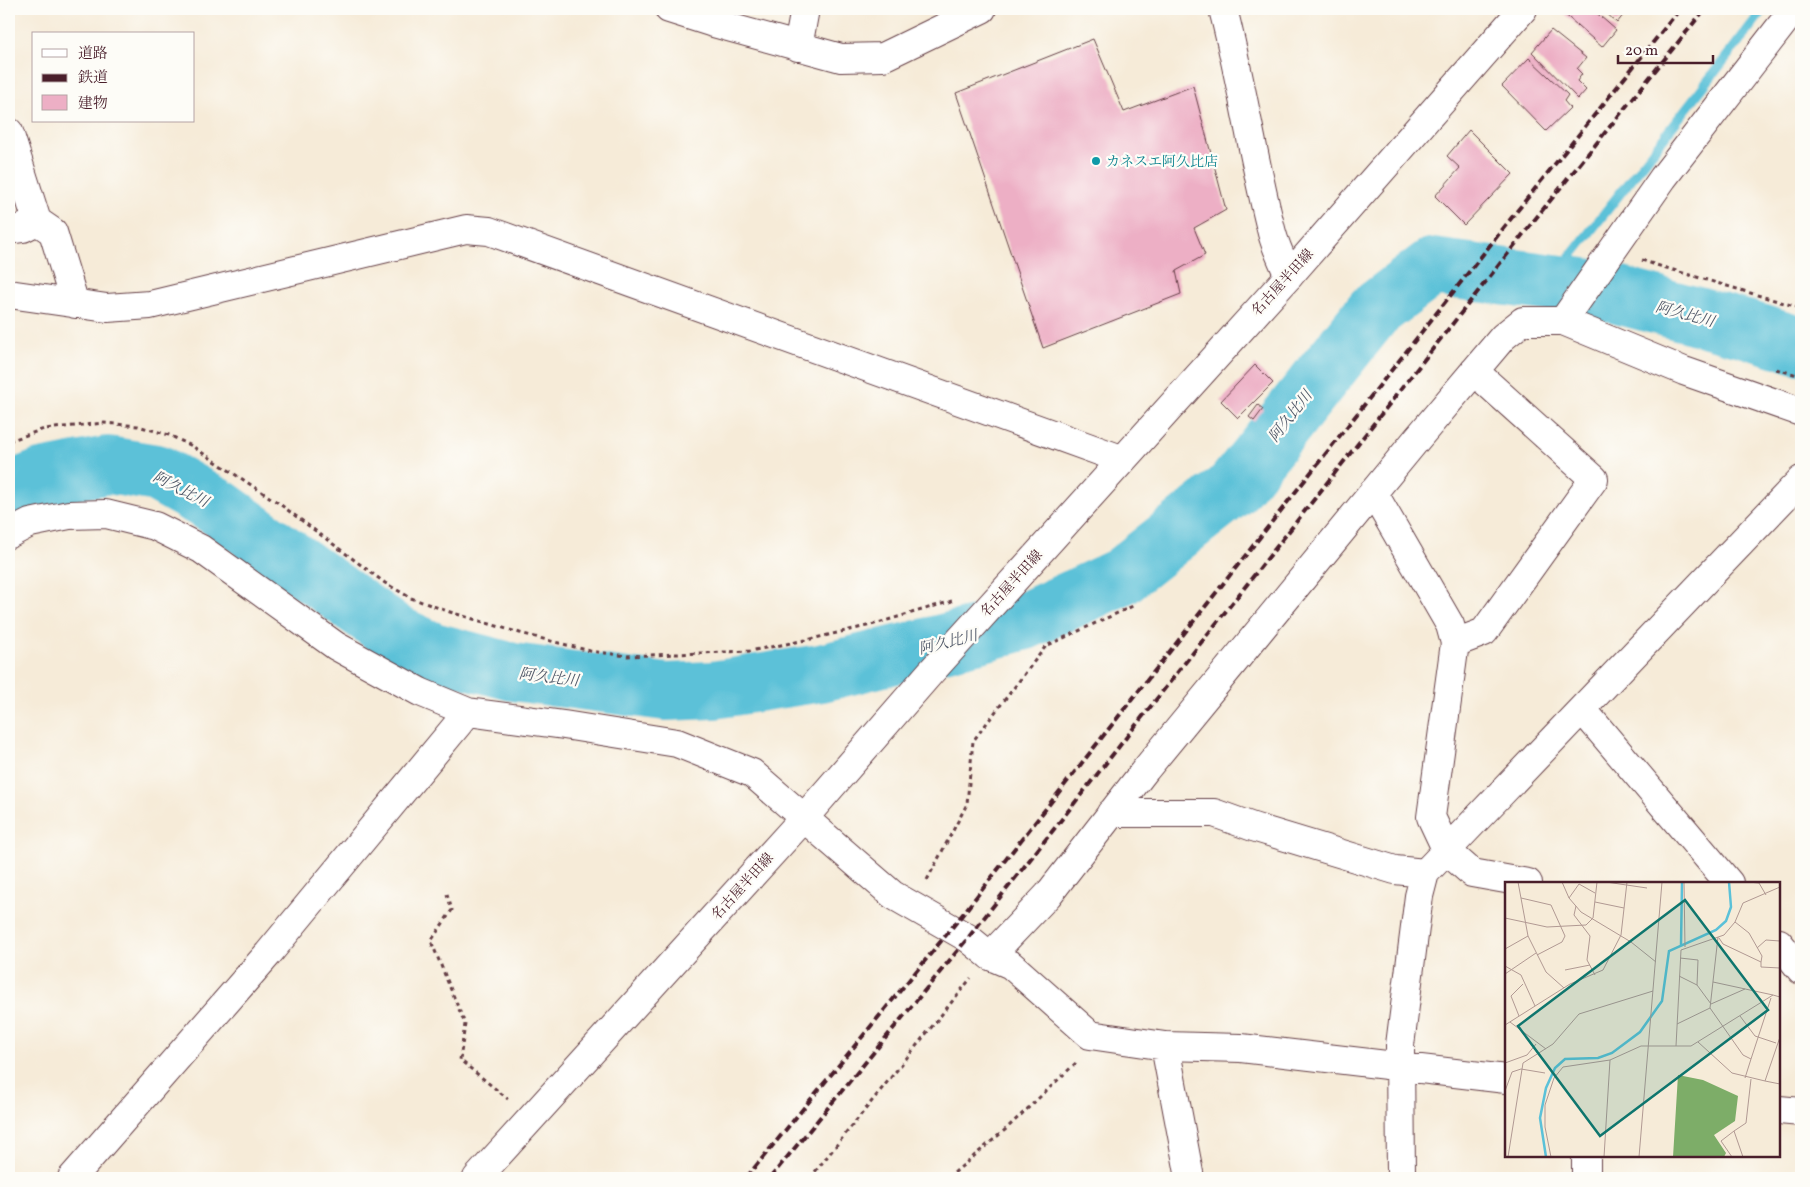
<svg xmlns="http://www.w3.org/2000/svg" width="1810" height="1187" font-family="Vollkorn,'Noto Serif JP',serif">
  <rect width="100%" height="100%" fill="#fdfcf7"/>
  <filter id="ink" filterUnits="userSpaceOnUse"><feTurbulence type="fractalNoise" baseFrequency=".02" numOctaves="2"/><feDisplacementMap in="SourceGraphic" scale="10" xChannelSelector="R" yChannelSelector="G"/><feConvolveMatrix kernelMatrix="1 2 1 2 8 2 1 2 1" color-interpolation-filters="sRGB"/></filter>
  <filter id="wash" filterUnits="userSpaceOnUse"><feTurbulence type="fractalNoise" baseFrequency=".0096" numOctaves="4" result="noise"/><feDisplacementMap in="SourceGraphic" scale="20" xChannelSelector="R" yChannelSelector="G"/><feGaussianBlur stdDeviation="1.12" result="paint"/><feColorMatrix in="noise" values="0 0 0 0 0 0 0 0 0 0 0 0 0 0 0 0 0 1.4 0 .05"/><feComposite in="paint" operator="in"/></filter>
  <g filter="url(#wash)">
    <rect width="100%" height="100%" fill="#f6ebd8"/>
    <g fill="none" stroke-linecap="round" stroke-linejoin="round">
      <path stroke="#5bc1d8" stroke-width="10" d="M1550 283 1764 9"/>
      <path stroke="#5bc1d8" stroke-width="58" d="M9 491 41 478 108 465 157 473 219 508 396 634 433 651 513 672 666 692 713 690 821 673 979 634 1025 621 1122 576 1233 488 1374 311 1432 267 1591 288 1746 329 1801 346"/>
    </g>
    <g id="blocks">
      <path fill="#edafc5" d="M1563 9H1592L1616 30 1602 47 1561 11Z
        M1602 9H1628L1617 23Z
        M1551 30 1586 58 1577 69 1582 74 1577 81 1586 90 1578 99 1532 52Z
        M1093 39 1124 112 1193 86 1226 210 1194 228 1205 255 1176 271 1181 294 1043 348 956 93Z
        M1529 58 1568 95 1564 101 1570 108 1546 131 1502 86Z
        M1469 130 1513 174 1464 225 1435 196 1460 168 1447 156Z
        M1255 365 1273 383 1238 418 1221 401Z
        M1258 405 1263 409 1254 421 1249 417Z"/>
    </g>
  </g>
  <g filter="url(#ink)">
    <use href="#blocks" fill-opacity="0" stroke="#643e45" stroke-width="1"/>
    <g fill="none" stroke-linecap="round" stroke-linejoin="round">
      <g stroke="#643e45" stroke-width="30">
        <path id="minor" d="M669 9 710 22 841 58 883 57 982 9
          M1223 9C1242 83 1253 159 1272 233 1276 248 1283 262 1289 276
          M798 47 805 9
          M9 132 37 221 53 232 75 304
          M9 230 23 228 37 221
          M9 294 107 308 150 305 466 229 489 231 1121 459
          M1563 321 1663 178 1794 9
          M1373 492 1450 625 1455 643 1431 817 1447 851 1472 873 1528 883
          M9 534 30 523 69 515 106 514 155 526 201 549 336 646 420 692 468 712 564 725 677 743 752 773 893 895 968 938 990 956 1011 965 1090 1035 1165 1046 1241 1048 1506 1079
          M1455 643 1484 632 1594 479 1474 371
          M1582 709 1729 883
          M1111 813H1214L1253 827 1395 870 1425 873
          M1779 943 1801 970
          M990 956 1048 895 1146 769 1417 439 1503 337 1523 321H1563L1684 371 1801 412
          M1165 1046 1190 1178
          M1779 1110 1801 1112
          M72 1178 268 954 468 712
          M1401 1178 1400 1045 1419 896 1425 873 1801 480
          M1586 1178V1156"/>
      </g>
      <g stroke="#643e45" stroke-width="30">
        <path id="primary" d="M477 1178 803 819 930 673 1289 276 1523 9"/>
      </g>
      <path stroke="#643e45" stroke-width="3" stroke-dasharray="4 4" stroke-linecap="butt" d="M1642 260 1653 264 1801 308
        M1776 369 1801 376
        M9 441 44 429 104 423 138 426 169 435 192 446 277 502 385 583 411 598 450 612 520 633 590 651 627 656 750 651 811 639 871 625 952 601
        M927 880 967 804 973 741 1046 646 1135 605
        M447 894 452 910 431 941 465 1024 460 1060 508 1099
        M810 1178 971 978
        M948 1178 1006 1129 1078 1061"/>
      <use href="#minor" stroke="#fff" stroke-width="28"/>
      <use href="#primary" stroke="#fff" stroke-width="28"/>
      <path stroke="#4a1f2b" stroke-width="4" stroke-dasharray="8 4" stroke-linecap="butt" d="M746 1178 951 929 1517 211 1680 9
        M770 1178 968 938 1532 223 1705 9"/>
    </g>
  </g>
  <circle fill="#0f9aa8" stroke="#fdfcf7" stroke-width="2" cx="1096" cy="161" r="5"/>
  <g text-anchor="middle" stroke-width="4.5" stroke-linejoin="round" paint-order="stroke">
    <g font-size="14" fill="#0d838f" stroke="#fdfcf7" text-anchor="start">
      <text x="1106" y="166">カネスエ阿久比店</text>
    </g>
    <g font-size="14" fill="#4a1f2b" stroke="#fdfcf7">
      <text transform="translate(1282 282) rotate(-48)" y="5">名古屋半田線</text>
      <text transform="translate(1011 583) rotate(-48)" y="5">名古屋半田線</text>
      <text transform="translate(742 886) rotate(-48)" y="5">名古屋半田線</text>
    </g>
    <g font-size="15" font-style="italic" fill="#505868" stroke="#fdfcf7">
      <text transform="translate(1685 314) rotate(15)" y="5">阿久比川</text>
      <text transform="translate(1290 416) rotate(-52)" y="5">阿久比川</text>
      <text transform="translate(181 489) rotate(27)" y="5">阿久比川</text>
      <text transform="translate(948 642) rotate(-14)" y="5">阿久比川</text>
      <text transform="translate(549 677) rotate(7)" y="5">阿久比川</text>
    </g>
  </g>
  <g transform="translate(1505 882)">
    <rect width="275" height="275" fill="#f6ebd8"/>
    <path d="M173 193 198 198 233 214 230 239 209 253 221 271 219 275H168Z" fill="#7dad68"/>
    <path fill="none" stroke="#5bc1d8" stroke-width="2.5" d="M176 63 177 0M41 275 35 236 41 206 50 186 60 177 93 176 107 171 135 150 157 119 164 69 211 48 221 39 226 25 224 0"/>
    <path fill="none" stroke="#b19993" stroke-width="1" d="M13 0 23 54 41 90 59 106M57 0 64 16 76 30 126 60 151 80M101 0 142 6M179 0 180 65M243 0 254 1 261 13M16 16 46 23 60 54 57 60 32 73M64 16 74 2 90 11M90 20 119 26M71 24 69 33 85 54 82 78 90 93M0 36 42 45 81 43 88 36 92 0M230 40 244 51 257 74 256 80M213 55 205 126 238 173 246 177 240 196M214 56 218 62 256 80V85L275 86M252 66 261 58 275 59M0 67 23 54M175 76 193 78 192 103M0 84 16 93 30 124M60 88 85 83M0 92 31 71M174 94 192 103 206 122 240 107M208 100 268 113M14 134 6 114 18 102M235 134 250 154 271 161M5 140 41 167M172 142 205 126M0 143 65 102 98 88 116 53 122 0M193 160 227 191 260 199 275 155M171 164 176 68 219 53 230 40 238 21 275 5M246 177 266 116M0 181 22 173 31 162M260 199 275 202M0 209 7 190 16 187 40 191M3 275 18 181 48 162 74 132 148 109M46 275 40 245V223L49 196 58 185 105 178 136 164H186L268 113 275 115M99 275 105 178M134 275 157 0M227 275 216 259 229 249M238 275 229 249 241 241 246 197"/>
    <path fill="#0f766e" fill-opacity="0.15" stroke="#0f766e" stroke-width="2.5" d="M180 18 263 128 95 254 13 144Z"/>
    <rect width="275" height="275" fill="none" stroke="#4a1f2b" stroke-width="2.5"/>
  </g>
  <rect width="1810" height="1187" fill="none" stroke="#fdfcf7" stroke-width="30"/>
  <rect x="32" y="32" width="162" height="90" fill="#fdfcf7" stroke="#b5a4a5"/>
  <rect x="42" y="49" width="25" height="8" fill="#ffffff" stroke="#b5a4a5"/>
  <text x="78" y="58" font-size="15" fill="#4a1f2b">道路</text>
  <rect x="42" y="74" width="25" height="8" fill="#4a1f2b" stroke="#b5a4a5"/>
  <text x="78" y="82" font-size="15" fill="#4a1f2b">鉄道</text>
  <rect x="42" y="95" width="25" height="15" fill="#edafc5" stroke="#b5a4a5"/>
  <text x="78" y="108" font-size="15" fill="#4a1f2b">建物</text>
  <path d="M1618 55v8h95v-8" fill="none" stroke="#4a1f2b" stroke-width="2.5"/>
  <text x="1625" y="55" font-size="15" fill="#4a1f2b" stroke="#fdfcf7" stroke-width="4" paint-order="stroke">20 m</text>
</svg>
